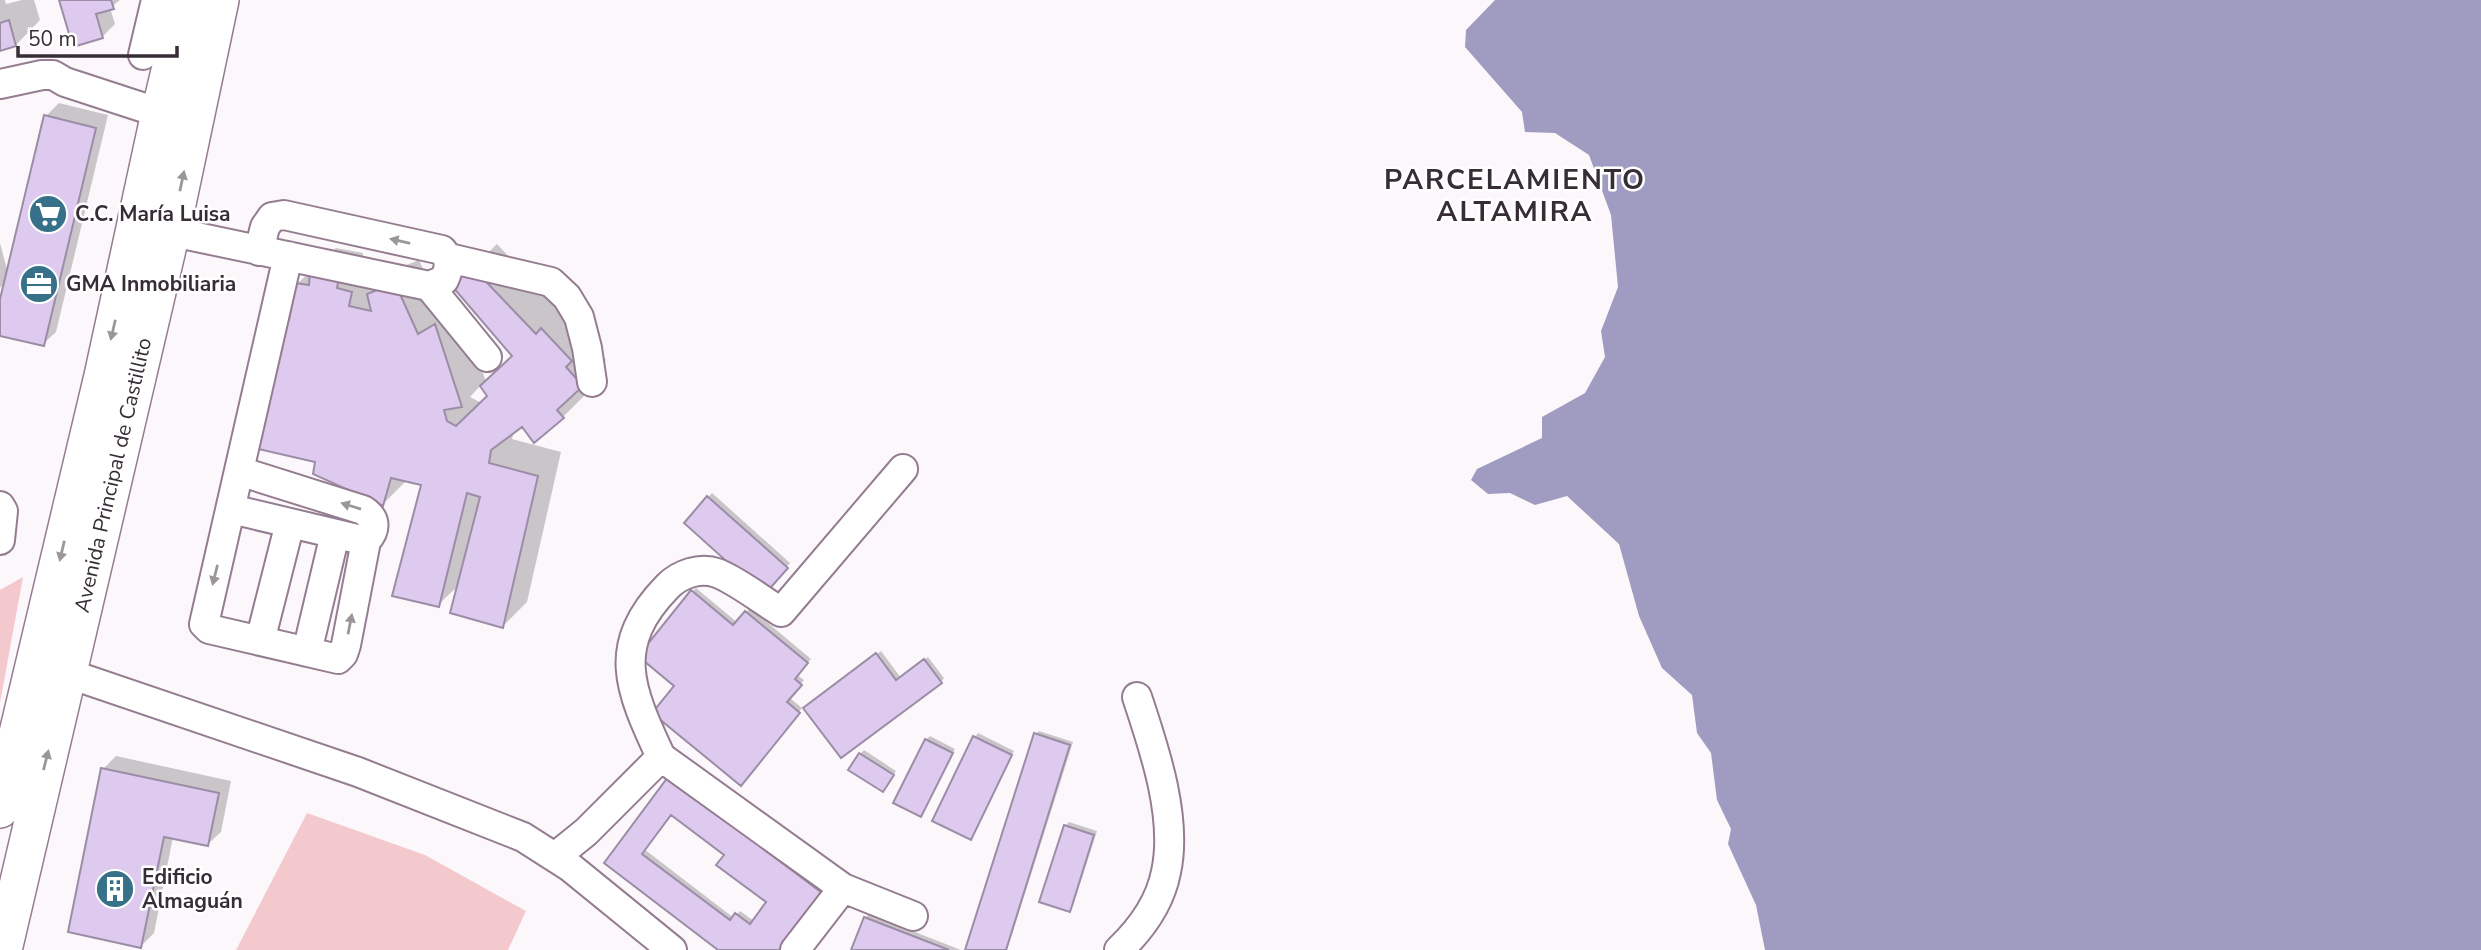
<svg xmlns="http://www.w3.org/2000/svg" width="2481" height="950" font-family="'Nunito Sans',sans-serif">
  <rect width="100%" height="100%" fill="#fcf7fb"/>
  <path fill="#f4c9ce" d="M23 577 0 703V590Z
    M307 813 425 855 526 911 508 950H236Z"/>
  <path fill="#a09cc1" d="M1495 0H2481V950H1765L1756 905 1728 844 1731 829 1717 800 1711 753 1697 733 1692 695 1662 668 1639 616 1619 544 1567 496 1535 505 1510 493 1488 494 1471 480 1477 469 1542 438V417L1585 393 1605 357 1601 331 1618 287 1611 215 1589 155 1555 133 1525 132 1522 112 1465 47 1466 30Z"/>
  <path fill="#0003" fill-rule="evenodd" d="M0 0H5L6 4 22 0H34L40 20 16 45 0 49Z
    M61 0H120L110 8 115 24 102 37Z
    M59 103 108 115 56 332 43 344 0 334V307L6 281 0 288V243L8 273 46 116Z
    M497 244 606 360 581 386 587 393 563 417 522 424 514 431 512 439 561 452 527 602 503 626 460 584 438 605 423 483 407 480 383 504 317 460 283 320 293 310 297 284 336 248 363 253 361 264 394 270 419 260 442 311 459 301 486 382 513 355 454 286ZM481 385 489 395 482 403 470 397Z
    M712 493 790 563 764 592 686 522Z
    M696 588 738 623 750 608 811 659 797 675 804 680 790 698 802 708 745 780 677 685 692 592Z
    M881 651 901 678 928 657 944 678 941 682 809 704Z
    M1039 731 1073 742 1007 950H967L1036 734Z
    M978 733 1014 751 970 838 975 737Z
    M930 736 955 749 921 815 926 740Z
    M864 750 896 771 886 787 860 754Z
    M116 756 231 781 221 832 208 844 173 837 154 933 141 946 103 769Z
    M670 778 829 892 721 950 606 863ZM671 813 726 855 768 902 754 921 740 911 734 918 644 849Z
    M1069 822 1097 831 1073 906 1069 910 1065 826Z
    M869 914 961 950H855L865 918Z"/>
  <path fill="#decaee" stroke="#9b8da6" stroke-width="2" fill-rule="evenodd" d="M59 0H111L114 9 96 14 103 38 73 47Z
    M9 20 16 46 0 51V23Z
    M44 115 96 128 44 346 0 336V299Z
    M472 267 536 334 541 328 572 361 566 367 583 386 557 410 564 418 534 443 522 427 491 450 489 463 538 476 503 628 450 613 480 497 467 493 439 607 392 596 421 485 391 478 383 506 313 474 315 462 254 448 281 319 289 320 295 283 309 285 310 272 339 277 337 288 352 292 349 306 371 311 367 294 395 283 418 334 435 324 462 407 444 410 447 421 456 426 487 396 480 386 512 356 452 286Z
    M707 496 788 568 764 595 684 523Z
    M691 590 733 625 745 611 808 663 795 679 802 685 787 702 800 713 741 786 652 713 674 686 638 656Z
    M876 653 896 680 924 659 942 683 841 758 803 708Z
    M1034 733 1070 745 1006 950H965Z
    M973 736 1012 755 971 840 932 821Z
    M925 739 953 753 921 817 893 803Z
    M859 753 894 775 883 792 848 770Z
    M101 768 219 793 208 846 164 837 141 948 68 932Z
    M668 777 826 896 786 950H718L604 863ZM671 815 724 855 716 865 766 902 750 924 735 913 730 920 642 854Z
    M1064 825 1094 835 1070 912 1039 902Z
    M864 917 949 950H851Z"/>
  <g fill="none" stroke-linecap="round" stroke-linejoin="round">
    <g stroke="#947d91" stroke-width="32">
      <path id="minor" d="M143 55 156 0
        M0 84 42 75H53L65 82 160 113
        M154 228 429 286 444 280C450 267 451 261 442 250L284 215 272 217 265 227 259 251
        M288 256 204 624 209 629 338 659 343 654 346 645 366 541
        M449 258 551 282 567 297 579 317 587 348 592 382
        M429 286 487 357
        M0 506 3 511 0 540
        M231 509 366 541C376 530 377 519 363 510L239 471
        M260 641 290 523
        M307 652 335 534
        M49 667 358 772 523 837 570 867 672 950
        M661 757C630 690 609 646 668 586 680 574 700 567 717 573 736 580 763 601 781 612L903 469
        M555 857 586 832 661 757 843 888 913 916
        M795 950 843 888
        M1119 950C1141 929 1160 903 1166 872 1178 818 1154 748 1137 697"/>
    </g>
    <g stroke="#947d91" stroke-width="40">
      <path id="major" d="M0 809 103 376 160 113 187 0
        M3 950 171 232 220 0"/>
    </g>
    <use href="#minor" stroke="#fff" stroke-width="28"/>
    <use href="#major" stroke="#fff" stroke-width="37"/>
  </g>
  <defs><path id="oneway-solid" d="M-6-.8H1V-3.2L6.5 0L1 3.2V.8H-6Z" transform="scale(1.75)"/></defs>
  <g fill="#9b969a">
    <use href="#oneway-solid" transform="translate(182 181) rotate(-78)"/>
    <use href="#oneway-solid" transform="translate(400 241) rotate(-167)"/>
    <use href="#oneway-solid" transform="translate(113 330) rotate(103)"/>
    <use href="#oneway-solid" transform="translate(351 506) rotate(-163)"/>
    <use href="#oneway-solid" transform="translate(62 551) rotate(103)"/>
    <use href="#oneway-solid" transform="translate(215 575) rotate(104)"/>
    <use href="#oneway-solid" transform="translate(350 624) rotate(-79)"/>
    <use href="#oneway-solid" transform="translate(46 760) rotate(-76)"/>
  </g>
  <defs>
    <g id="supermarket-disc" transform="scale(2.0125)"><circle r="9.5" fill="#377089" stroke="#fff"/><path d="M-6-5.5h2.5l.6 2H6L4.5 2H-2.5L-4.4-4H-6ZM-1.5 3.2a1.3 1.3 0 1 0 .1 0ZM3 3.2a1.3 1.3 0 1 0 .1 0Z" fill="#fff"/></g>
    <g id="office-disc" transform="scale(2.0125)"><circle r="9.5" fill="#377089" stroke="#fff"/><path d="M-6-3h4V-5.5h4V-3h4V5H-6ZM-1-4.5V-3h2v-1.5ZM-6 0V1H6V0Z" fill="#fff"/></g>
    <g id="building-disc" transform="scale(2.0125)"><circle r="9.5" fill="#377089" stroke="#fff"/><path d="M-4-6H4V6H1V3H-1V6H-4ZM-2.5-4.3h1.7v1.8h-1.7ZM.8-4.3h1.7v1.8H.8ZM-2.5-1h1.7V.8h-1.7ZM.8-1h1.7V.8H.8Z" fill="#fff"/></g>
  </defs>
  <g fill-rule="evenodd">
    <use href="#supermarket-disc" x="48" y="214"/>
    <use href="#office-disc" x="39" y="284"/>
    <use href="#building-disc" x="115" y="889"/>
  </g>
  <g text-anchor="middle" stroke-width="5" stroke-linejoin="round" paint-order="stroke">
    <g font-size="21" font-weight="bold" fill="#372d36" stroke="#fff" text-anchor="start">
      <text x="75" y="221">C.C. María Luisa</text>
      <text x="66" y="291">GMA Inmobiliaria</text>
      <text x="142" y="884">Edificio<tspan x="142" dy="24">Almaguán</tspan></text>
    </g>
    <g font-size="21" fill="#372d36" stroke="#fff">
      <text transform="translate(113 475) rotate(-77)" y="7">Avenida Principal de Castillito</text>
    </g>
    <g font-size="28" font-weight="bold" letter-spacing="2" fill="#372d36" stroke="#fff">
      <text x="1515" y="189">PARCELAMIENTO<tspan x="1515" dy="32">ALTAMIRA</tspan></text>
    </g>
  </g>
  <path d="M18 46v10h159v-10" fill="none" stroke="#372d36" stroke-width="3.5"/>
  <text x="28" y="46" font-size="21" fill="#372d36" stroke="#ffffff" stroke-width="5" paint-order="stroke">50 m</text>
</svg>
